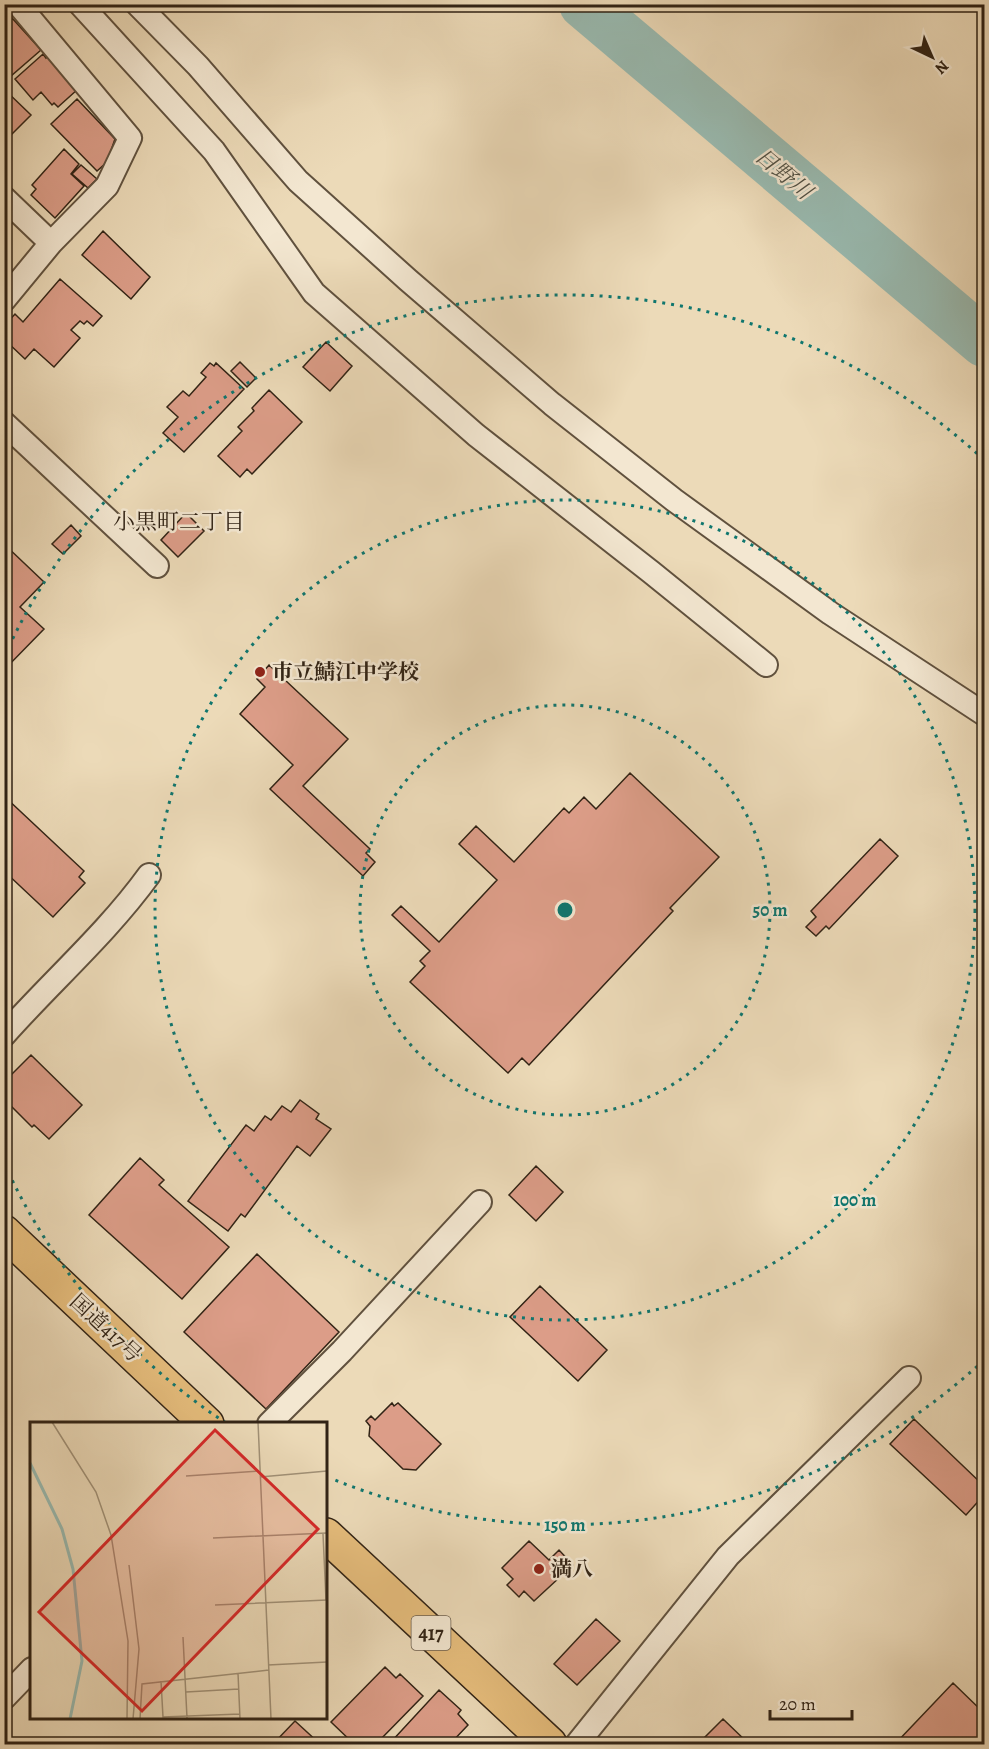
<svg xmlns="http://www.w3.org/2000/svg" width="989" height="1749" font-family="Alegreya,'Noto Serif JP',serif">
  <rect width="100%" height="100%" fill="#ecdab8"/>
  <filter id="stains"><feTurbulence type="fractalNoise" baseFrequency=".00333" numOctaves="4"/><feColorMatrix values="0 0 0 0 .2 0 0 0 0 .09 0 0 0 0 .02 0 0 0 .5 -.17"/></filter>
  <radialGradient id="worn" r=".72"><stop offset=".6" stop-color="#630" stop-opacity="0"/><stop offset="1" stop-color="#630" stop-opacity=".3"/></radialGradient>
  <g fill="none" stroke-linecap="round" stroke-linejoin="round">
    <path stroke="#99bab0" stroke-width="50" d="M584 4 984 342"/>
  </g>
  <path fill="#dc9d88" stroke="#312315" stroke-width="1.5" d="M12 18 41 50 4 82V25Z
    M43 54 46 58 48 56 78 89 58 107 54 103 52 105 41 92 33 100 15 79Z
    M4 89 31 115 4 142Z
    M77 99 115 139 107 162 97 171 51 124Z
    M64 149 79 164 71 174 84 186 55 218 31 195 36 189 32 185Z
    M81 165 97 179 88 188 72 174Z
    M103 231 150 277 131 299 82 255Z
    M60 279 102 316 93 326 87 321 84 324 80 321 71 330 80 338 54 367 34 349 25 359 6 341 11 336 4 331V326L15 314 23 322Z
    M326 342 352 366 330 391 303 367Z
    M240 362 256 378 247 387 231 371Z
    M210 363 214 366 216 363 244 389 184 452 163 433 178 417 167 407 183 391 189 396 206 377 201 373Z
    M269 390 302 422 252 474 247 469 240 477 218 456 242 431 238 427 254 411 252 408Z
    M186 513 204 531 178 557 161 540Z
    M71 525 81 536 63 554 52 544Z
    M4 544 44 582 20 607 44 629 4 670Z
    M269 665 348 739 303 786 370 849 366 853 375 862 363 876 270 789 293 765 240 714 265 687 257 679Z
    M630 773 719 857 670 908 673 911 529 1065 522 1058 508 1073 410 982 425 966 420 961 430 951 392 915 401 906 439 942 497 880 459 844 476 826 514 862 564 808 569 813 584 797 596 809Z
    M4 796 84 871 79 877 85 883 53 917 4 871Z
    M880 839 898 856 829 929 826 926 816 936 806 927 816 917 811 911Z
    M31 1055 82 1105 49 1139 34 1125 32 1127 11 1106 4 1112V1082Z
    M300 1100 319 1114 316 1119 331 1129 310 1156 297 1146 245 1217 241 1214 228 1231 188 1201 246 1125 254 1131 265 1116 271 1120 282 1106 291 1112Z
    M140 1158 164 1180 159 1185 229 1247 182 1299 89 1215Z
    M536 1166 563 1192 536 1221 509 1195Z
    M257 1254 339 1332 266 1409 184 1332Z
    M540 1286 607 1350 578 1381 510 1317Z
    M392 1403 394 1406 398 1403 441 1444 416 1470 403 1469 369 1436 370 1426 366 1421 371 1416 375 1420Z
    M914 1419 984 1486V1495L966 1515 890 1444Z
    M529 1541 549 1560 559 1550 573 1565 534 1601 524 1591 519 1597 507 1585 513 1579 502 1568Z
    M596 1619 620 1641 577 1685 554 1664Z
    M385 1667 396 1678 400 1674 423 1696 376 1744H354L331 1722Z
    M953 1683 984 1713V1744H895Z
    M439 1690 461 1710 458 1714 468 1725 450 1744H392L390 1743Z
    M723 1719 749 1744H698Z
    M295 1721 320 1744H273Z"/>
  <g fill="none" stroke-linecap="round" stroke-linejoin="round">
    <g stroke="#60513e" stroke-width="26">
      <path id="street" d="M80 4 214 151 314 293 476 435 651 572 766 665
        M137 4 198 66 298 181 408 280 552 404 674 500 830 613 984 714
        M4 198 51 243
        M4 300 51 243 107 186 130 138 18 4
        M4 423 157 566
        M4 1035C52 981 107 933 149 875
        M269 1424 342 1351 480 1202
        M4 1698 32 1669
        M577 1744 728 1556 909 1378"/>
    </g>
    <g stroke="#312315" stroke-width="36">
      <path id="highway" d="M4 1232 207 1424
        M326 1535 550 1744"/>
    </g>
    <use href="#street" stroke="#f3e7d1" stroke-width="22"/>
    <use href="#highway" stroke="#e6bd7c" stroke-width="33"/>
  </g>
  <g fill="none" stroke="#0f766e" stroke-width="3" stroke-dasharray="3 6">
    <circle cx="565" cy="910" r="205"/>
    <circle cx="565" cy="910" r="410"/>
    <path d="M984 1360A615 615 0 0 1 330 1478M226 1423A615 615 0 0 1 5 1165M5 655A615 615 0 0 1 984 460"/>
  </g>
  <g fill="#8f2418" stroke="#f3e7d1" stroke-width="2">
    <circle cx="260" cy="672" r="6"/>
    <circle cx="539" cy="1569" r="6"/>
  </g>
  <g text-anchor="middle" stroke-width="5" stroke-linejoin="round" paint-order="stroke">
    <rect fill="#f3e7d1" stroke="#6b5e4d" stroke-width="1.5" x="411.5" y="1616" width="39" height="34" rx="4.5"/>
    <g font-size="20" font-weight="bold" fill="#312315">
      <text x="431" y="1640">417</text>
    </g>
    <g font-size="21" font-weight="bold" fill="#312315" stroke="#f3e7d1" text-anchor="start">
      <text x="272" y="679">市立鯖江中学校</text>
      <text x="551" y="1576">満八</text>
    </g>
    <g font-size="21" fill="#312315" stroke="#f3e7d1">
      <text transform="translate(106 1328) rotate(43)" y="7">国道417号</text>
    </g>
    <g font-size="22" font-style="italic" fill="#505044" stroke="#f3e7d1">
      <text transform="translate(784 173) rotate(40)" y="8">日野川</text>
    </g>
    <g font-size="22" fill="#312315" stroke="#f3e7d1">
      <text x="179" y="529">小黒町二丁目</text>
    </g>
  </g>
  <g transform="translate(30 1422)">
    <rect width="297" height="297" fill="#ecdab8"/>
    <path fill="none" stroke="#99bab0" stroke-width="3" d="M0 41 32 107 43 147 52 239 40 297"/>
    <path fill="none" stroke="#a19177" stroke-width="1.5" d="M22 0 66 70 81 113 98 219 97 297M228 0 241 297M156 54 229 49M230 55 297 49M293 112 296 178M183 116 297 111M99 143 109 227 103 297M185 183 297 178M153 215 157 296M238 243 297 240M208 251 210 297M131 259 133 295 210 292M156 270 209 267M110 297 112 262 239 248"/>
    <path fill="#d62828" fill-opacity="0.15" stroke="#d62828" stroke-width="3" d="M185 8 288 107 112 289 9 190Z"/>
    <rect width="297" height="297" fill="none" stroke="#312315" stroke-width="3"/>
  </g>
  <circle cx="565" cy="910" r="9" fill="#0f766e" stroke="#f3e7d1" stroke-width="3"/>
  <g font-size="18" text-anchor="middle" font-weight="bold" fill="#0f766e" stroke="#f3e7d1" stroke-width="5" stroke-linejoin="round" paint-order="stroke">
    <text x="770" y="916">50 m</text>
    <text x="855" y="1206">100 m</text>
    <text x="565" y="1531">150 m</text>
  </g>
  <rect width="989" height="1749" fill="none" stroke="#ecdab8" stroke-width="24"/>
  <rect x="6" y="6" width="977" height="1737" fill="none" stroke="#312315" stroke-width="3"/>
  <rect x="12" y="12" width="965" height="1725" fill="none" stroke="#312315" stroke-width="1.5"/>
  <g transform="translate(932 57) rotate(136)" stroke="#f3e7d1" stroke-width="4.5" paint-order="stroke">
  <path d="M0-4.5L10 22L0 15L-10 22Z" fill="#312315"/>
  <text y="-9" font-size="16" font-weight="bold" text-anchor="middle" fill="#312315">N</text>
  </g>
  <path d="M770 1710v9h82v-9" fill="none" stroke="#312315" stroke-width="3"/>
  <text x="779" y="1710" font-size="18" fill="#312315" stroke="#f3e7d1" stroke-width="4.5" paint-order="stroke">20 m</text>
  <rect width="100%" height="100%" filter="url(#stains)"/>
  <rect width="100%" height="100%" fill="url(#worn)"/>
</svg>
